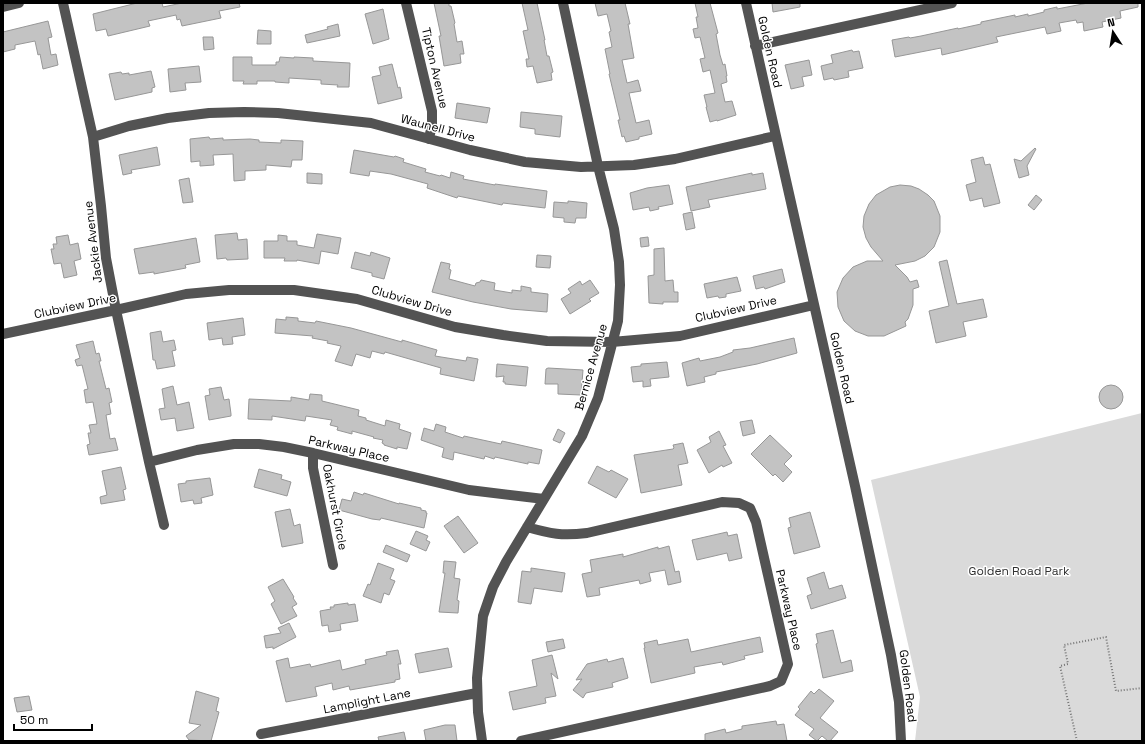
<svg xmlns="http://www.w3.org/2000/svg" width="1145" height="744" font-family="'Space Grotesk',sans-serif">
  <rect width="100%" height="100%" fill="#fff"/>
  <path fill="#dadada" d="M1142 413V741H915L920 697 871 480Z"/>
  <path fill="#c3c3c3" stroke="#979797" d="M137 3H162L163 7 182 3H239L240 7 219 11 221 18 182 26 180 19 177 20 176 15 148 21 150 26 108 36 106 29 96 31 93 14Z
    M434 3H449V6H451L455 23 454 24 457 42 462 41 464 54H460L461 63 444 66 439 36H441Z
    M522 3H537L545 40H544L547 56H549L553 72 551 73 552 80 537 83 533 66 527 67 526 59H529L523 31 528 30Z
    M595 3H625L630 24H628L634 58 622 60 627 83 638 80 641 91 629 93 636 123 649 120 652 134 639 137V139L626 142 624 136 622 137 618 120H620L609 74H610L605 49 612 47 609 32 611 31 607 14 598 16Z
    M695 3H710L718 33 716 34 720 55 723 65 725 64 727 76H726L727 82 721 84 725 102 732 101 736 115 717 121V120L710 122 706 107H707L704 95 715 93 710 70 703 72 700 59 705 58 700 37 695 38 693 29 698 28 696 17H698Z
    M772 3H800V7L773 12Z
    M1088 3H1138V7L1120 11 1121 18 1102 22 1103 27 1084 31 1083 22 1077 23 1076 20 1059 23 1061 31 1047 34 1045 27 996 37 998 42 942 55 941 48 895 57 892 40 909 37 910 38 921 36 958 28V29L981 24V22L1015 15V17L1028 14V16L1044 12V10L1057 7V9Z
    M383 9 389 39 373 44 365 14Z
    M48 21 52 37 48 38 51 55 56 54 58 65 43 69 40 54 38 55 35 41 15 45V49L3 52V32Z
    M338 24 340 36 307 43 305 35 328 29 327 27Z
    M258 30 271 31V44H257Z
    M203 37H213L214 49 204 50Z
    M852 50 853 52 859 51 863 68 848 71 849 77 834 80 833 78 824 80 821 66 833 63 831 55Z
    M233 57H252V65H276V62H279L280 57 294 58V57L313 58V61L350 63 349 87H337L338 85 321 84V80L289 78V83L275 82V81H257V84H243L244 81H233Z
    M809 60 812 75 802 77 804 86 791 89 785 65Z
    M392 64 398 88 400 87 402 98 378 104 372 77 381 75 379 67Z
    M199 66 201 82 185 83 186 90 170 92 168 69Z
    M151 71 155 87 152 88V92L115 100 109 74 121 72 122 74 129 73V75Z
    M457 103 490 108 487 123 455 118Z
    M521 112 562 116 560 137 535 134V129L520 127Z
    M209 137 210 139 223 138V140L250 139 259 140V142L281 143V140L303 141 302 160H292L291 167 266 165V170L245 171V180L234 181 233 154 213 155 214 165 200 166V161L191 162 190 139Z
    M157 147 160 165 131 170 132 173 123 175 119 155Z
    M1035 148 1036 149 1027 166 1029 175 1019 178 1014 159 1021 161Z
    M354 150 394 157 395 156 404 159 403 162 426 169 425 172 440 176 441 175 450 178 451 172 464 176 463 179 495 185V184L547 191 545 208 503 203 502 205 458 196 457 198 427 188 428 184 391 174 370 171 369 176 350 173Z
    M983 157 985 165 990 164 1000 203 984 207 982 198 970 201 966 185 976 182 971 160Z
    M307 173 322 174V184L307 183Z
    M752 173V175L763 173 766 189 708 200 710 207 691 211 686 187Z
    M189 178 193 202 183 203 179 180Z
    M669 185 673 204 658 207 659 209 650 211 649 207 633 210 630 193 647 188Z
    M900 185 911 186 919 189 928 195 934 201 940 216V232L934 247 925 256 915 261 895 265 907 277 910 282 917 280 919 287 913 289V305L908 319 905 322 906 326 884 336H868L855 331 844 321 838 307 837 292 843 278 853 267 867 261H883L871 247 866 238 863 227 864 216 869 204 876 195 890 187Z
    M1036 195 1042 200 1034 210 1028 205Z
    M568 201 587 203 586 218H576L575 223 564 222V218L553 217 554 202 568 203Z
    M692 212 695 228 686 230 683 214Z
    M237 233 238 240 247 239 248 259 227 260 226 258 217 259 215 235Z
    M317 234 341 238 338 254 321 251 319 264 297 260V261H284L285 258H264V241H278V235L287 236V241H297V245L314 248Z
    M68 235 70 245 78 243 81 259 74 261 77 275 64 278 61 263 54 264 51 249H54L53 244H57L56 237Z
    M648 237 649 246 641 247 640 238Z
    M196 238 200 262 185 265 186 268 154 274V272L139 274 134 249Z
    M664 248 665 281 673 280 674 292H678V302H663V304L649 303 648 276 654 275V249Z
    M355 252 370 256 371 252 390 258 384 279 372 276V273L351 268Z
    M537 255 551 256 550 268 536 267Z
    M947 260 957 304 983 299 987 317 963 322 966 336 936 343 929 311 949 306 939 262Z
    M441 262 450 264 449 269 451 270 449 279 475 286 476 283 480 282 481 280 495 283 494 290 512 293V290L521 291V286L531 288V292L548 294 547 312 511 309 473 302 432 292Z
    M782 269 785 282 765 289 764 287 756 289 753 276Z
    M737 277 741 291 726 294V297L719 298 718 296 707 298 704 284Z
    M590 280 599 293 589 299 591 301 570 314 561 299 571 293 568 289 580 281 582 285Z
    M286 317 298 318V321L315 323 316 321 351 328 402 342V340L437 350 435 356 466 361 467 357 478 359 474 381 440 374 441 368 385 352 384 354 372 351 370 358 356 354 352 366 335 361 341 346 327 343 328 341 312 338 313 336 275 333 276 319 286 320Z
    M243 318 245 335 232 337 233 344 223 345 222 338 209 340 207 323Z
    M161 331 163 342 174 340 176 350 172 351 175 366 157 369 155 360H153L150 333Z
    M794 338 797 353 757 364 716 372V374L704 377 705 382 687 386 682 363 699 358 700 361 720 357 733 352V350L750 348Z
    M93 341 96 354 99 353 101 361H99L106 389 109 388 112 402 109 403 111 414 106 415 110 439 115 438 118 450 89 455 87 445 90 444 88 433H91L89 425 97 424 93 402 86 403 84 390 88 389 82 365 77 366 75 360 80 358 76 345Z
    M667 362 669 377 650 379 651 386 643 387V381L633 382 631 367 641 366V364Z
    M497 364 528 367 526 386 505 384V382H503L504 376 496 377Z
    M548 368 583 370 581 395 558 394V384H545L546 369Z
    M1099 397a12 12 0 1 1 24 0a12 12 0 1 1-24 0Z
    M173 386 177 405 189 402 194 428 177 431 175 418 161 420 159 409 165 408 162 389Z
    M221 387 224 400 229 399 231 414V416L209 420 205 396 210 395 209 389Z
    M310 394 322 395V401L359 410 358 416 366 418V420L385 426 386 420 400 424 399 429 411 433 407 449 397 447V449L384 445V444L382 443 383 440 373 438 374 437 352 431V434L337 430 338 427 330 425 332 420 306 416 305 421 272 416V420L248 419 249 399 291 401V397L309 400Z
    M752 420 755 433 743 436 740 422Z
    M436 424 446 427 445 432 463 438 464 436 501 444 502 441 542 450 539 464 528 462V464L495 457 494 459 485 456 484 459 454 452 453 460 442 457 444 448 421 440 424 428 434 431Z
    M558 429 565 433 560 443 553 440Z
    M719 431 726 445 723 446 732 463 723 467 722 465 709 473 697 450 711 442 709 437Z
    M770 435 792 456 784 464 792 472 783 482 775 474 773 476 751 454Z
    M683 443 688 463 678 465 682 485 641 493 634 455 673 449 674 448 673 445Z
    M597 466 609 472 611 470 628 479 616 498 588 483Z
    M121 467 126 489 123 490 125 500 101 504 100 497 107 495 102 471Z
    M259 469 282 475 281 479 291 482 287 496 254 487Z
    M210 478 213 495 201 498 202 503 194 504 193 500 181 502 178 484 186 483V481Z
    M354 492 363 495 364 493 399 504V503L421 508V510L426 511V513H427L424 528 381 518 380 520 372 519 339 510 342 499 351 501Z
    M290 509 294 526 300 524 303 543 282 547 275 512Z
    M810 512 820 547 794 554 788 528 791 527 789 518Z
    M458 516 478 543 464 553 444 526Z
    M416 531 428 536 426 540 430 542 426 551 410 544Z
    M727 532 728 536 737 534 742 558 729 561 727 553 697 560 692 540Z
    M386 545 410 555 407 562 383 552Z
    M669 546 675 572 679 571 681 582 668 585 665 570 649 573 651 581 640 584 639 580 599 588 600 595 587 597 582 574 592 572 590 560 623 554V557L658 547V549Z
    M444 561 456 562 454 578 460 579 457 600 459 601 458 613 439 612 445 573H443Z
    M378 563 394 569 390 579 395 581 389 595 384 593 381 603 363 596 368 584 370 585Z
    M531 568 565 573 562 592 534 588 531 604 518 602 522 571 531 572Z
    M824 572 829 589 842 585 846 598 811 609 807 596 812 594 807 578Z
    M283 579 294 597 293 598 297 604 292 607 297 616 281 624 271 604 275 601 268 587Z
    M348 603V605L355 604 358 621 340 624 341 630 329 632 328 625 322 626 320 611 331 609 330 607H334V605Z
    M289 623 296 637 273 649V647L266 648 264 636 281 633 278 628Z
    M833 630 841 663 851 660 853 671 823 678 816 644 818 643 816 634Z
    M760 637 763 652 744 656 745 659 723 665 722 662 694 667 695 673 651 683 644 648H645L644 643 657 640 658 645 688 639 691 652Z
    M563 639 565 648 548 652 546 642Z
    M448 648 452 667 419 673 415 654Z
    M398 650 401 664H398L400 679 395 680V682L350 690 349 686 333 690 332 683 315 687 317 696 286 702 276 661 288 658 290 668 310 664 311 667 340 660 342 670 366 664 365 660 387 655 386 652Z
    M552 655 558 679 551 673 556 696 545 698 546 703 513 710 509 692 537 686 532 660Z
    M623 658 628 678 612 683 613 687 586 693 583 698 573 690 582 679 576 680 587 664 607 659 608 662Z
    M819 689 834 701 820 718 838 732 830 741H828L822 736 817 741 809 735 814 729 795 715 800 709 798 707 811 691 814 694Z
    M196 691 219 698 216 711 219 712 211 741 189 740 186 736 201 725 189 723Z
    M29 696 32 710 17 712 14 698Z
    M776 721 777 725 784 724 787 741H705V734L725 729 726 733 742 729V726Z
    M445 725H455L457 741H426L424 730Z
    M404 732 406 741H379L378 737Z"/>
  <g fill="none" stroke-linecap="round" stroke-linejoin="round">
    <path stroke="#757575" stroke-width="2" stroke-dasharray="1 2" stroke-linecap="butt" d="M1077 741 1060 666 1068 664 1064 645 1106 637 1116 691 1142 688"/>
    <path stroke="#535353" stroke-width="10" d="M63 3 93 137 101 206 106 258 116 310 149 462 164 525
      M406 3 432 111V124L429 139
      M746 3 855 486 891 655 899 702 901 741
      M3 7 19 3
      M755 46 952 3
      M93 137 129 126 168 118 209 113 244 112 278 113 371 123 470 150 525 162 581 167 634 165 675 159 775 136
      M3 334 116 310 186 294 229 290H294L357 299 455 327 503 335 547 341 612 342 680 336 814 305
      M313 453V468L333 565
      M149 462 197 450 234 444H259L284 447 313 453 469 490 544 499
      M261 734 477 693
      M482 741 478 712 477 678 483 616 493 587 506 562 582 436 598 398 618 321 620 285 619 262 614 229 598 166 563 3
      M521 741 770 686 781 681 788 664 756 522 750 508 739 503 722 502 587 533C562 536 551 534 527 527"/>
  </g>
  <g text-anchor="middle" stroke-width="3" stroke-linejoin="round" paint-order="stroke">
    <g font-size="12" fill="#000" stroke="#fff">
      <text transform="translate(770 52) rotate(77)" y="4">Golden Road</text>
      <text transform="translate(435 68) rotate(77)" y="4">Tipton Avenue</text>
      <text transform="translate(438 128) rotate(15)" y="4">Waunell Drive</text>
      <text transform="translate(93 242) rotate(-97)" y="4">Jackie Avenue</text>
      <text transform="translate(412 301) rotate(16)" y="4">Clubview Drive</text>
      <text transform="translate(75 306) rotate(-12)" y="4">Clubview Drive</text>
      <text transform="translate(736 309) rotate(-13)" y="4">Clubview Drive</text>
      <text transform="translate(591 367) rotate(-74)" y="4">Bernice Avenue</text>
      <text transform="translate(842 368) rotate(77)" y="4">Golden Road</text>
      <text transform="translate(349 449) rotate(13)" y="4">Parkway Place</text>
      <text transform="translate(335 507) rotate(79)" y="4">Oakhurst Circle</text>
      <text transform="translate(789 610) rotate(77)" y="4">Parkway Place</text>
      <text transform="translate(908 686) rotate(83)" y="4">Golden Road</text>
      <text transform="translate(367 701) rotate(-11)" y="4">Lamplight Lane</text>
    </g>
    <g font-size="12" fill="#313131" stroke="#fff">
      <text x="1019" y="575">Golden Road Park</text>
    </g>
  </g>
  <rect width="1145" height="744" fill="none" stroke="#000000" stroke-width="8"/>
  <g transform="translate(1113 32) rotate(348)" stroke="#ffffff" stroke-width="3" paint-order="stroke">
  <path d="M0-3L7 15L0 10L-7 15Z" fill="#000000"/>
  <text y="-6" font-size="11" font-weight="bold" text-anchor="middle" fill="#000000">N</text>
  </g>
  <path d="M14 724v6h78v-6" fill="none" stroke="#000000" stroke-width="2"/>
  <text x="20" y="724" font-size="12" fill="#000000" stroke="#ffffff" stroke-width="3" paint-order="stroke">50 m</text>
</svg>
